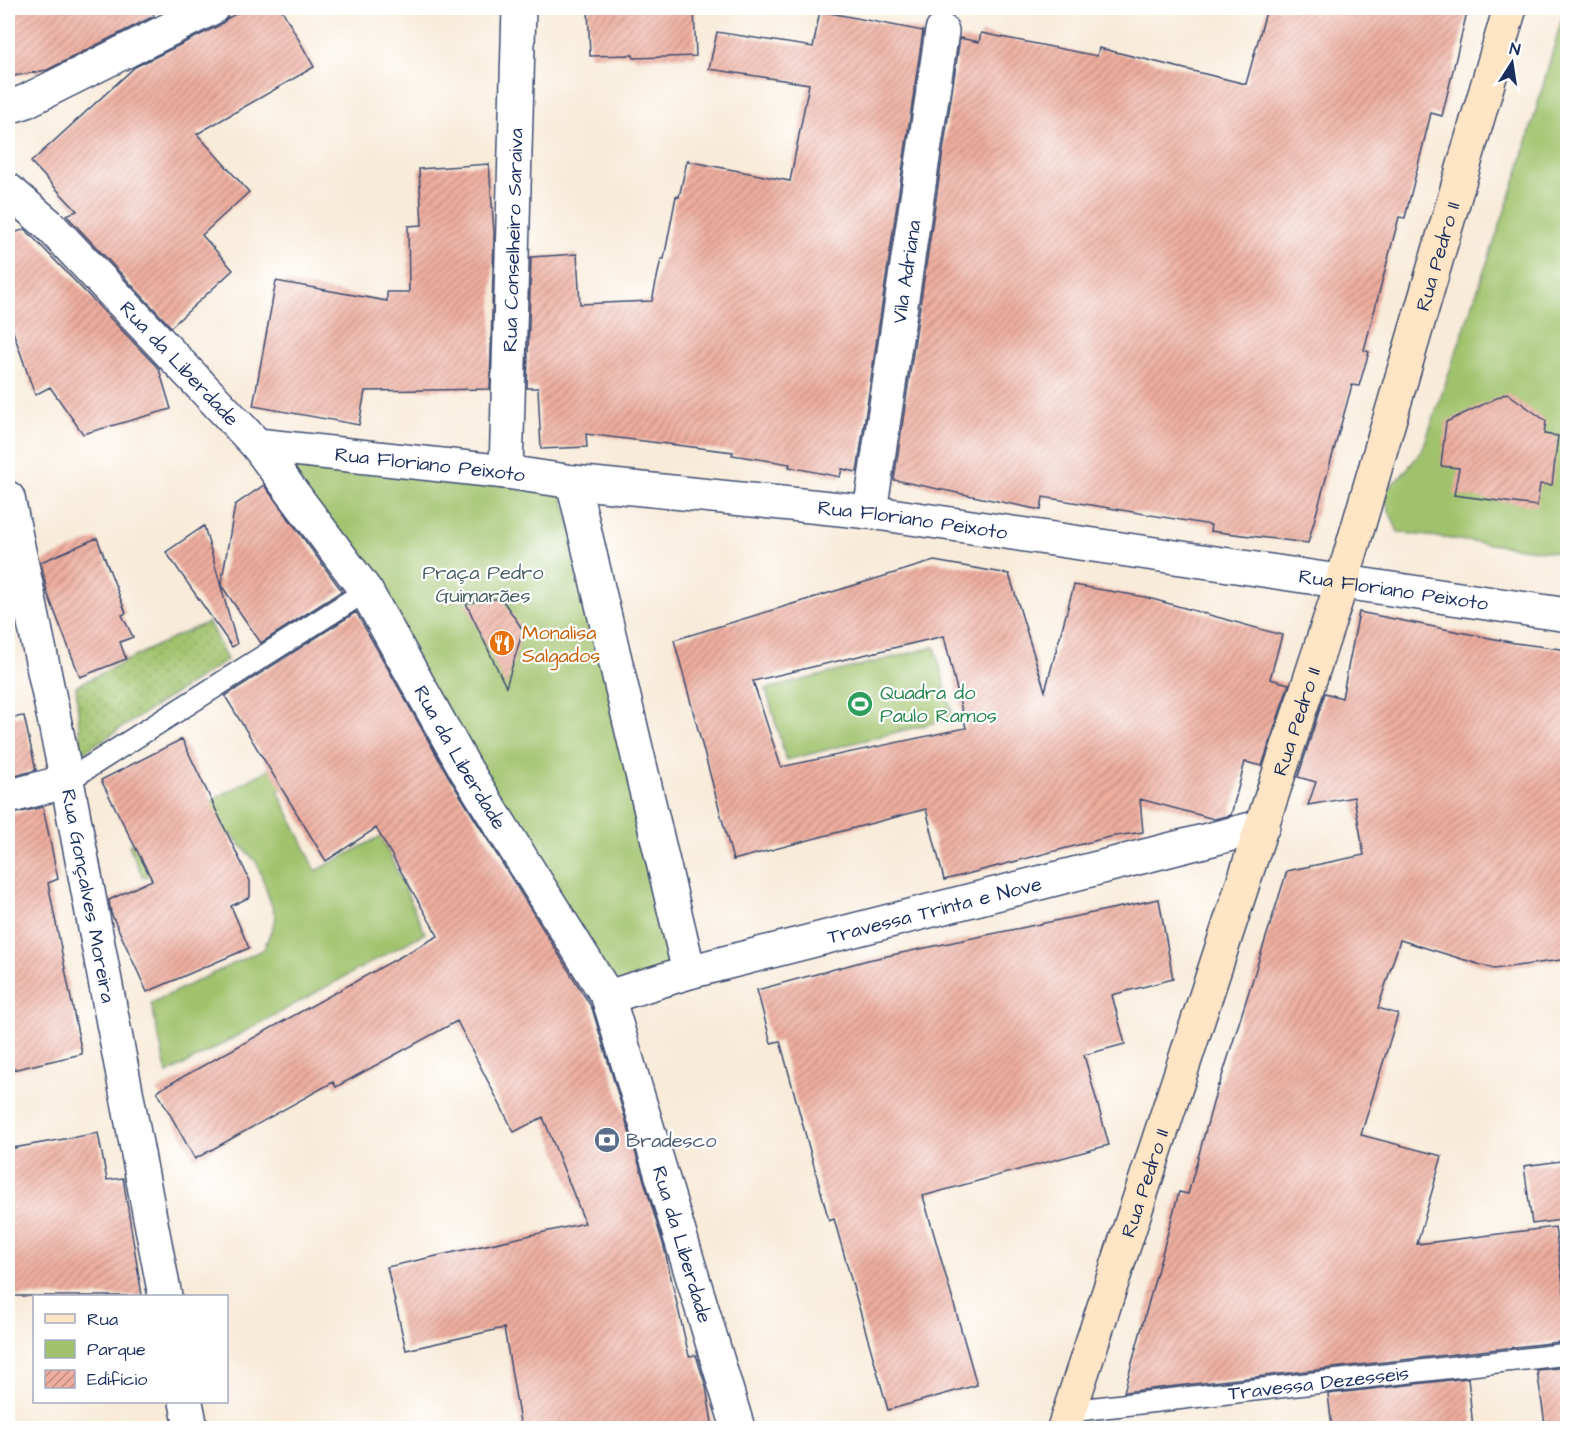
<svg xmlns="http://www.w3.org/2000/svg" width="1575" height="1436" font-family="'Architects Daughter',sans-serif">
  <defs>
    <pattern id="grass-dots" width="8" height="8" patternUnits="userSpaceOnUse" patternTransform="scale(1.5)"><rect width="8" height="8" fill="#a0c26c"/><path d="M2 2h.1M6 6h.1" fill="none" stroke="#829e5c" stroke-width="1.8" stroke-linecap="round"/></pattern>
    <pattern id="building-hatch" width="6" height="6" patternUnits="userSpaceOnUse" patternTransform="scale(1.5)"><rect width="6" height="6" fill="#eead9e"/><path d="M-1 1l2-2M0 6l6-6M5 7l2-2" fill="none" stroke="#c08d84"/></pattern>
  </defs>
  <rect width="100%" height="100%" fill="#fff"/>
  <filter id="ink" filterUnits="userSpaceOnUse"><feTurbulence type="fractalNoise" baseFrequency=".0167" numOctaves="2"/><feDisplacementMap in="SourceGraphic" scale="12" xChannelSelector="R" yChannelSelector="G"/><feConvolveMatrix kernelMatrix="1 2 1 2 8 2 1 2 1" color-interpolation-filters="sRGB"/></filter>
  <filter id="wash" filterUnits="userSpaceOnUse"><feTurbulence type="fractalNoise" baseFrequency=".008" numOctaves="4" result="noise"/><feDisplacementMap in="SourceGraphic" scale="24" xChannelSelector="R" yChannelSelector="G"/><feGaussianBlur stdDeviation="1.35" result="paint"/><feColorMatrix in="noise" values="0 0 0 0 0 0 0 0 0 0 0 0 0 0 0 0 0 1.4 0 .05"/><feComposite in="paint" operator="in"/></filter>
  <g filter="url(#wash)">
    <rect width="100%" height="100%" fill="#f8ebd9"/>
    <path fill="url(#grass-dots)" stroke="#5e7865" stroke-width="1.5" d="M209 622 227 660 81 754 76 686 174 637Z"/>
    <path fill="#a0c26c" stroke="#5e7865" stroke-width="1.5" d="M1565 8H1567L1568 239 1564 255 1568 316 1567 554 1398 532 1382 494 1403 474 1422 451 1519 170Z
      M284 456 562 491 679 968 611 987Z
      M935 647 953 718 786 760 766 689Z
      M347 727 359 744 278 791 316 871 381 836 425 933 167 1074 151 1003 264 949 276 918 257 863 231 834 143 878 129 845Z"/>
    <g id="blocks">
      <path fill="url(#building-hatch)" fill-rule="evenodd" d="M8 8H152L154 16 47 70 8 77Z
        M246 8H281L314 67 197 134 249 192 202 235 233 270 171 327 66 215 77 211 31 162 135 67 220 25 228 18Z
        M588 8H694L696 56 634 58 633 55 590 56Z
        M1267 8H1468L1442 116 1431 113 1405 218 1399 217 1364 350 1369 352 1359 386 1352 385 1308 543 1210 531 1211 525 1043 497 1041 510 894 480 960 38 979 42 981 33 1097 56 1099 48 1246 84Z
        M820 11 923 31 857 472 842 469 840 477 789 467 790 464 732 455 733 452 586 434 587 447 541 449 538 388H527L531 257 577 254 580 304 652 301 661 259H664L676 196 679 197 687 161 790 181 809 84 709 69 717 32 813 47Z
        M489 164 494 232 490 389 365 391 359 425 253 406 276 281 387 301V292H409L408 226 422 225 419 169Z
        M25 229 159 369 171 409 83 434 50 387 35 395 8 317V235Z
        M1507 393 1546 421 1544 434 1558 436 1552 485 1540 484 1537 506 1454 495 1459 468 1441 466 1446 422Z
        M264 485 342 591 261 643 221 585 235 505Z
        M204 526 237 644 232 647 166 552Z
        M97 538 126 613 122 615 133 637 120 642 126 659 80 677 47 592 41 562Z
        M934 561 1009 574 1045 691 1074 585 1145 597 1282 635 1270 679 1289 684 1262 766 1245 762 1231 815 1214 819 1140 799 1143 832 1109 837 944 880 926 809 733 860 674 640ZM944 636 966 728 781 767 753 681Z
        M501 598 523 630 506 687 466 603Z
        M356 612 450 779 592 1008 664 1247 689 1356 696 1355 706 1387 713 1428H521L504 1328 406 1350 387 1267 585 1223 543 1117 514 1132 457 1021 336 1087 333 1082 195 1159 157 1091 438 936 376 828 326 861 225 696Z
        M1359 612 1515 643 1568 650V959L1494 969 1400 940 1378 1008 1398 1014 1361 1135 1442 1156 1417 1244 1555 1227 1568 1320V1341L1124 1392 1179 1192 1188 1194 1218 1085 1219 1086 1287 871 1364 855 1354 797 1308 805 1316 782 1298 777 1325 693 1342 698Z
        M24 716 36 770 8 778V718Z
        M182 739 250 881V897L231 906 249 948 147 992 111 913 109 900 152 880 101 780Z
        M43 807 58 879 48 883 82 1054 8 1071V815Z
        M1159 899 1173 979 1112 995 1125 1044 1084 1055 1109 1145 923 1196 977 1385 888 1410 834 1219 829 1221 780 1041 771 1043 757 990 868 960Z
        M98 1133 107 1180 123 1178 142 1296H11L8 1275V1149Z
        M1568 1160V1219L1532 1224 1524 1166Z
        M1568 1367V1423L1545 1424 1537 1370Z
        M1468 1378 1473 1428H1332L1328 1394Z"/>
    </g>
  </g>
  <g filter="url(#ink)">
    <use href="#blocks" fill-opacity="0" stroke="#3c4b70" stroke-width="1.5"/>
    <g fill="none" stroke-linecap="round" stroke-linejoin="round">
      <g stroke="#3c4b70" stroke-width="24">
        <g id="lane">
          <path d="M67 781 366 591"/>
          <path id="s1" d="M1070 1411 1568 1354"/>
        </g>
      </g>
      <g stroke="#3c4b70" stroke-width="36">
        <g id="street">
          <path d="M8 107 24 102 212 8"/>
          <path id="s2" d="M8 190 49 225 257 445 366 591 466 770 608 997 738 1428"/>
          <path id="s3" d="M257 445 506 472 573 482 870 512 1568 615"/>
          <path id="s4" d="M506 472 519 8"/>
          <path d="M573 482 689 972"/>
          <path id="s5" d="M8 498 67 781 165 1296"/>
          <path id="s6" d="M870 512 942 31"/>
          <path d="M8 797 67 781"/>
          <path id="s7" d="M608 997 689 972 1263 826"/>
          <path d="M186 1402 191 1428"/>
        </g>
      </g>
      <g stroke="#3c4b70" stroke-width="36">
        <g id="secondary">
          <path id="s8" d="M1064 1428 1342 582 1510 8"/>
        </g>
      </g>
      <use href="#lane" stroke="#fff" stroke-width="21"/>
      <use href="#street" stroke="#fff" stroke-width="33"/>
      <use href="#secondary" stroke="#fde5c5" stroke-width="33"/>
    </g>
  </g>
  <defs>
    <g id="restaurant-disc" transform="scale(1.35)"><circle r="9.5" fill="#e8710a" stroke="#fff"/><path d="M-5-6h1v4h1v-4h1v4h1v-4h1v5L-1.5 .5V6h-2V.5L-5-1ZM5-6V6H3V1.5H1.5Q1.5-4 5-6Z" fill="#fff"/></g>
    <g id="stadium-disc" transform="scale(1.35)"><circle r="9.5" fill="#2e9e5b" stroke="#fff"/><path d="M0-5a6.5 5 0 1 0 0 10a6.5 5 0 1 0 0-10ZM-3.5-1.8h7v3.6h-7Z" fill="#fff"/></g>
    <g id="bank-disc" transform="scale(1.35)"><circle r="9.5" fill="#5c6f8a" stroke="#fff"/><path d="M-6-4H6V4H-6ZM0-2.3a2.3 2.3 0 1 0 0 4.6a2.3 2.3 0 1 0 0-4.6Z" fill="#fff"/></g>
  </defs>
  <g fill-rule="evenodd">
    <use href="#restaurant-disc" x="502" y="643"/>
    <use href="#stadium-disc" x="860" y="704"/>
    <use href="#bank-disc" x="607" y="1140"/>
  </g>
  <g text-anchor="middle" stroke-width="4.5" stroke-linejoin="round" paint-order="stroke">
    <g font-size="20" fill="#1b2f5e" stroke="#fff">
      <text dy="7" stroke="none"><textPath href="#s4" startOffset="232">Rua Conselheiro Saraiva</textPath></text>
      <text dy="7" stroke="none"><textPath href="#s8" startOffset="1230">Rua Pedro II</textPath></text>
      <text dy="7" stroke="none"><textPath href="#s6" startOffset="243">Vila Adriana</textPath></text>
      <text dy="7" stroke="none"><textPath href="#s2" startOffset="244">Rua da Liberdade</textPath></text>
      <text dy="7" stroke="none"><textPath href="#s3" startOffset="174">Rua Floriano Peixoto</textPath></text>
      <text dy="7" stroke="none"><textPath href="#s3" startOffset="660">Rua Floriano Peixoto</textPath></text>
      <text dy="7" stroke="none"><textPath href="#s3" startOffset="1146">Rua Floriano Peixoto</textPath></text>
      <text dy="7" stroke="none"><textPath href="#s8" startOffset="744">Rua Pedro II</textPath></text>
      <text dy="7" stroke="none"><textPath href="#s2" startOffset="730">Rua da Liberdade</textPath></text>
      <text dy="7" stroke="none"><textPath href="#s5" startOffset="406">Rua Gonçalves Moreira</textPath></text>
      <text dy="7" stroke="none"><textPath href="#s7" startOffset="338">Travessa Trinta e Nove</textPath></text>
      <text dy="7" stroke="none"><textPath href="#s8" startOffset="258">Rua Pedro II</textPath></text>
      <text dy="7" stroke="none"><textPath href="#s2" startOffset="1270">Rua da Liberdade</textPath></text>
      <text dy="7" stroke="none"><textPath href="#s1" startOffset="250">Travessa Dezesseis</textPath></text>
    </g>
    <g font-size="20" fill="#4a6263" stroke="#fff">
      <text x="483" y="579">Praça Pedro<tspan x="483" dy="23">Guimarães</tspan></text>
    </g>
    <g font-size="20" fill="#c56008" stroke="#fff" text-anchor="start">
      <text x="522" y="639">Monalisa<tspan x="522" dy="23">Salgados</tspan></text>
    </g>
    <g font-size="20" fill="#27864d" stroke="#fff" text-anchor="start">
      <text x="880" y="699">Quadra do<tspan x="880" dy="23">Paulo Ramos</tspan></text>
    </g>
    <g font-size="20" fill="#4e5e75" stroke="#fff" text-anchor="start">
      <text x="626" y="1147">Bradesco</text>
    </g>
  </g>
  <rect width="1575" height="1436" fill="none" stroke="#fff" stroke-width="30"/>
  <rect x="33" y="1295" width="195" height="108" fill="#ffffff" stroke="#a4acbf" stroke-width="1.5"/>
  <rect x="45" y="1314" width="30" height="9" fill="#fde5c5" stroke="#a4acbf" stroke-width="1.5"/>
  <text x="87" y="1325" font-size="18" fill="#1b2f5e">Rua</text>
  <rect x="45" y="1340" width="30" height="18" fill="#a0c26c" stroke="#a4acbf" stroke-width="1.5"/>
  <text x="87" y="1355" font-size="18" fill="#1b2f5e">Parque</text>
  <rect x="45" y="1370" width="30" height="18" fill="url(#building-hatch)" stroke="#a4acbf" stroke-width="1.5"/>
  <text x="87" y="1385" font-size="18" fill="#1b2f5e">Edifício</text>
  <g transform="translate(1512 63) rotate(12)" stroke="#ffffff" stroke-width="4.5" paint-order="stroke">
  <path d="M0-4.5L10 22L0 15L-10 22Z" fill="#1b2f5e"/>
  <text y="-9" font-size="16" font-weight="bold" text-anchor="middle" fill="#1b2f5e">N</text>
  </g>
</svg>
